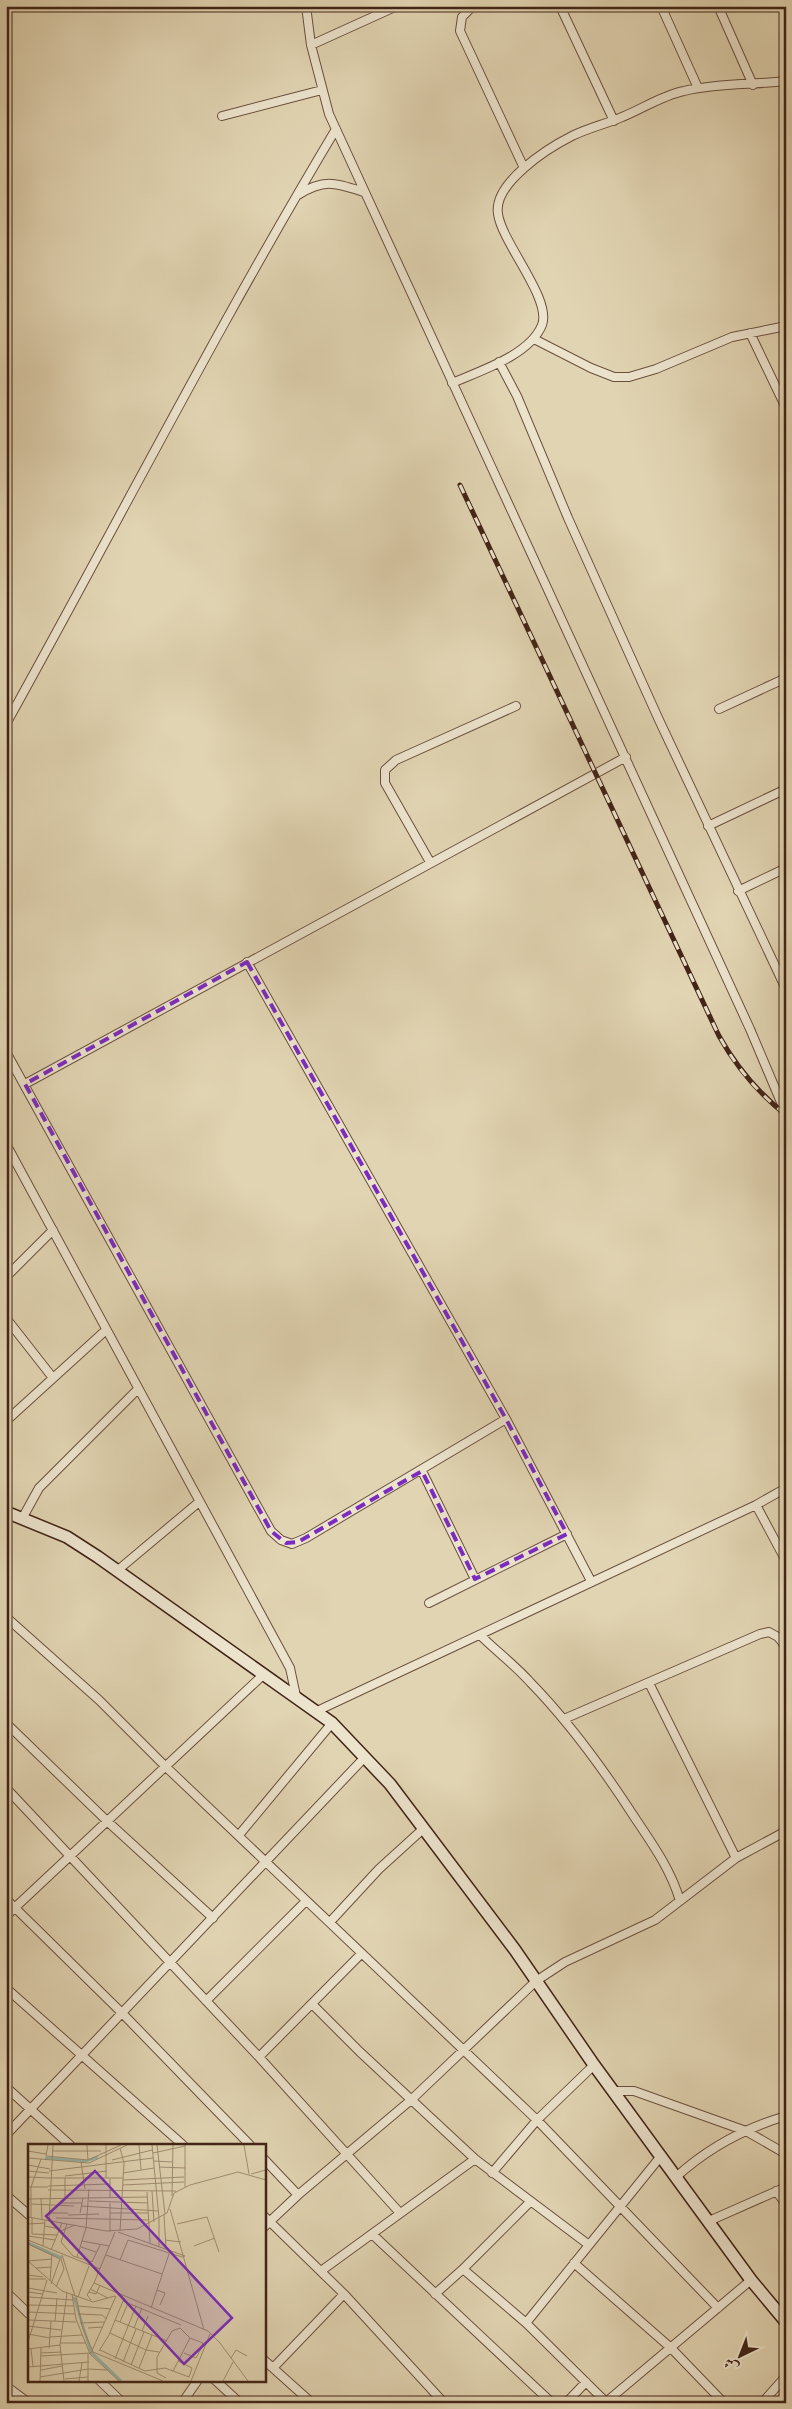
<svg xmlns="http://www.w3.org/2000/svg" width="792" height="2409" font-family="'Old Standard TT',Amiri,serif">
  <rect width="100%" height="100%" fill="#e1d4b2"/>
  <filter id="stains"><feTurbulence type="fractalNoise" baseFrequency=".004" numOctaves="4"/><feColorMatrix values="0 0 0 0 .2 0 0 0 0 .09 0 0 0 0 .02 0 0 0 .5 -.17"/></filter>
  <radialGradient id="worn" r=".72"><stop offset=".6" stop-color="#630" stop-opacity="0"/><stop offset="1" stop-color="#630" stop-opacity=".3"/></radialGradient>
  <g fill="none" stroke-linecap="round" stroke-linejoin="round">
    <g stroke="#6a503e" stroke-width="10">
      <path id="street" d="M306 6 311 45 329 114 750 1029 786 1114
        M473 6 462 17 460 31 524 168
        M560 6 614 121
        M661 6 698 88
        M718 6 753 85
        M311 45 397 6
        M222 116 322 90
        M298 195C324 178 336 183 364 192
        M750 333 786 408
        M534 339 591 368 614 377H629L656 369 732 337 786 326
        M499 362 517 396 568 518 659 720 786 989
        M452 383C480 371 530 355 542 325 552 299 502 243 498 214 493 183 548 148 572 136 588 128 606 124 622 117 642 109 663 95 684 91 717 83 752 85 786 81
        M719 709 786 678
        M6 724C116 526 219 324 336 129
        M708 826 786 789
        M430 862 385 783V770L396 760 516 706
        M738 891 786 868
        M247 962 506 1419 591 1581
        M6 1052 271 1531 281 1540 292 1544 306 1538 506 1419
        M25 1084 626 757
        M6 1144 290 1668 296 1696
        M6 1277 53 1230
        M6 1318 53 1378
        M6 1421 106 1330
        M422 1471 475 1579
        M756 1505 786 1561
        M23 1517 39 1488 138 1389
        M118 1570 199 1502
        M429 1603 567 1534
        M6 1617 99 1700 165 1766 537 2120 718 2308
        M480 1635C496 1651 515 1665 530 1682 570 1723 604 1770 635 1818 653 1845 671 1870 680 1901
        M649 1683 736 1858
        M317 1711 756 1505 786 1488
        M564 1719 760 1634 769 1632 778 1637 786 1647
        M6 1723 107 1821 213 1918
        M6 1788 259 2057 400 2213
        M239 1835 332 1723
        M6 1899 122 2013 250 2145
        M6 1916 263 1675
        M330 1922 379 1869 423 1829
        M6 1988 183 2145
        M206 2001 306 1901
        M312 2004 360 2052 475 2159 589 2245
        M259 2057 361 1954
        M6 2087 70 2145
        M614 2091H634L746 2131 786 2154
        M6 2135 365 1757
        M264 2159 298 2195
        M492 2173 537 2120 594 2065
        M676 2177C708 2148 745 2128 786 2116
        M776 2191 786 2204
        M6 2195 29 2215
        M264 2216 344 2294 444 2403
        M709 2221 786 2187
        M264 2227 298 2195 411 2100 536 1981 565 1962 655 1920 736 1858 786 1831
        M372 2234 552 2403
        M574 2263 671 2348 724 2403
        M463 2269 526 2323 607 2403
        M321 2271 475 2159
        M6 2292 29 2314
        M435 2294 463 2269 530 2202
        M526 2323 661 2156
        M264 2360 312 2403
        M273 2368 344 2294
        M99 2380 123 2403
        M215 2380 240 2403
        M6 2386 29 2403
        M606 2402 751 2280
        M182 2403 198 2380
        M566 2403 586 2382
        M762 2403 786 2376"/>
    </g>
    <g stroke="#422417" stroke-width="14">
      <path id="secondary" d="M6 1512 67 1537 98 1557 332 1723 390 1784 515 1950 594 2065 751 2280 786 2322"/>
    </g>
    <use href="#street" stroke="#ece3cd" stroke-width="8"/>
    <use href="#secondary" stroke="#ece3cd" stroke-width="11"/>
    <g stroke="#422417" stroke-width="5">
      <path id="rail" d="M460 485 719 1036C737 1068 757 1092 786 1115"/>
    </g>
    <use href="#rail" stroke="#ece3cd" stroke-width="3" stroke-dasharray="9" stroke-linecap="butt"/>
  </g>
  <path fill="none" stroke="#7b2cbf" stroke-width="4" stroke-dasharray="10 6" stroke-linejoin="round" d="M247 962 506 1419 567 1534 475 1579 422 1471 298 1542 286 1543 271 1531 25 1084Z"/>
  <g transform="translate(28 2144)">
    <rect width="238" height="238" fill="#e1d4b2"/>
    <path fill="none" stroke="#94b8ad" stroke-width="2.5" d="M17 14 58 17 70 13M0 99 34 114M46 153 63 208 93 237"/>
    <path fill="none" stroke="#a18e74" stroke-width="1" d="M20 1 18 12 60 16 93 1M59 1 60 16M78 1V34M111 1 113 26M124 1 131 74M129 1 137 70M216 1 221 30M92 4 96 19 92 87M0 7 18 10M24 7H73M125 9 157 2M0 14 61 19 99 1M84 16 124 6M125 17 144 18M53 18 57 45M0 21 22 25M131 23 157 24M0 27 21 29M21 27 125 14M95 29 126 24M223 30 238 26M37 32 79 27M0 33 21 34M21 34H95M37 34V53M82 35V53M95 36 156 33M95 41 156 38M20 42 82 40M0 43H20M157 43V1M20 46 148 47M124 47 126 78M119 48 122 99M144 52 145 1M13 54 14 75M0 55 119 53M61 57 120 59M32 59H54M3 60 46 62M53 62 131 67M142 65 176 186M20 69H40M52 69 55 54M82 69H120M40 71 71 70M136 71 138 104M0 73 78 87 109 85 139 69 146 49 162 41 210 28 238 36M3 74V43L13 15M4 74V90M28 74 121 76M131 74V102M21 77 25 1M0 80 17 79M39 80 33 98 45 112 64 118 72 101M149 80 179 73 191 108M17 82 32 85M30 88 47 81M82 88V59M87 88 66 139 180 187 192 199 220 237M90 88 157 112M4 90 29 91M0 92 27 96M0 96 72 125M137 96 153 98M54 97 81 102M0 100 32 115 23 140M15 102 17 76M166 102 187 94M53 103 68 108M23 106 34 79M34 111 47 152M78 111 134 130M49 113 58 84 61 45M92 116 100 96 154 113 157 112M0 117 34 147 65 158 87 152M0 117 24 115M8 124 23 123M0 131 15 133M0 135H18M22 137 24 110M28 143 36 125 33 115M0 144 29 149M62 145 80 154M129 146 137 149 132 161M0 148 15 150M61 148 68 150 72 141M44 150 48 175 62 210 91 237M48 152 54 182 65 208 135 237M0 153 45 156M50 153 61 122M63 156 59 151 66 139M0 161 46 162M50 162 83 165M123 164 141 110M0 168 47 170M50 170 74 171 79 175M0 176 48 178M87 176 139 197M27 177 29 154M92 178 100 159M52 179 77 178M0 182 33 186M60 184 75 183M106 184 114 164M114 187 120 172M82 189 118 206 131 208M0 190 22 194M22 193 54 191M0 198 19 136M32 199H58M21 204 23 177M0 205 32 201M3 205 5 222M72 206 117 227 137 224 161 233 164 224 150 217M71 207 81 191 95 157 153 181M13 209 33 208M156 209 168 214 173 205 175 199 162 194M13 212 63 209 88 152M203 214 208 206 219 212M87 215 108 162M95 218 108 185M103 221 116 188M0 223 61 218M111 224 124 191M13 226 34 222M145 227 162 194 152 184M12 233 60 225 80 226M138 234 129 229V213L144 187 152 184M37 235 60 233M12 237 13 204M36 237 32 201 39 149M51 237 54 219M60 237V210M163 237 182 190M195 237 205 218"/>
    <path fill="#7b2cbf" fill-opacity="0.15" stroke="#7b2cbf" stroke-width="2.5" d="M67 27 204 174 156 220 18 72Z"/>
    <rect width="238" height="238" fill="none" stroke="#422417" stroke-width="2.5"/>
  </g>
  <rect width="792" height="2409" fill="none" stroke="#e1d4b2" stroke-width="25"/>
  <rect x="8" y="8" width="777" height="2394" fill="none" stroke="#422417" stroke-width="2.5"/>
  <rect x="12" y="12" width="767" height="2384" fill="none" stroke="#422417"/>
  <g transform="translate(740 2356) rotate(223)" stroke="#ece3cd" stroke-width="4" paint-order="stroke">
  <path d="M0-4L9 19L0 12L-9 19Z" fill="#422417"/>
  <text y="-8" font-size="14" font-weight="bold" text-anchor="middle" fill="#422417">ش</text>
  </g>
  <rect width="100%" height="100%" filter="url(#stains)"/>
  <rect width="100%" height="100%" fill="url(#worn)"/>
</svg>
